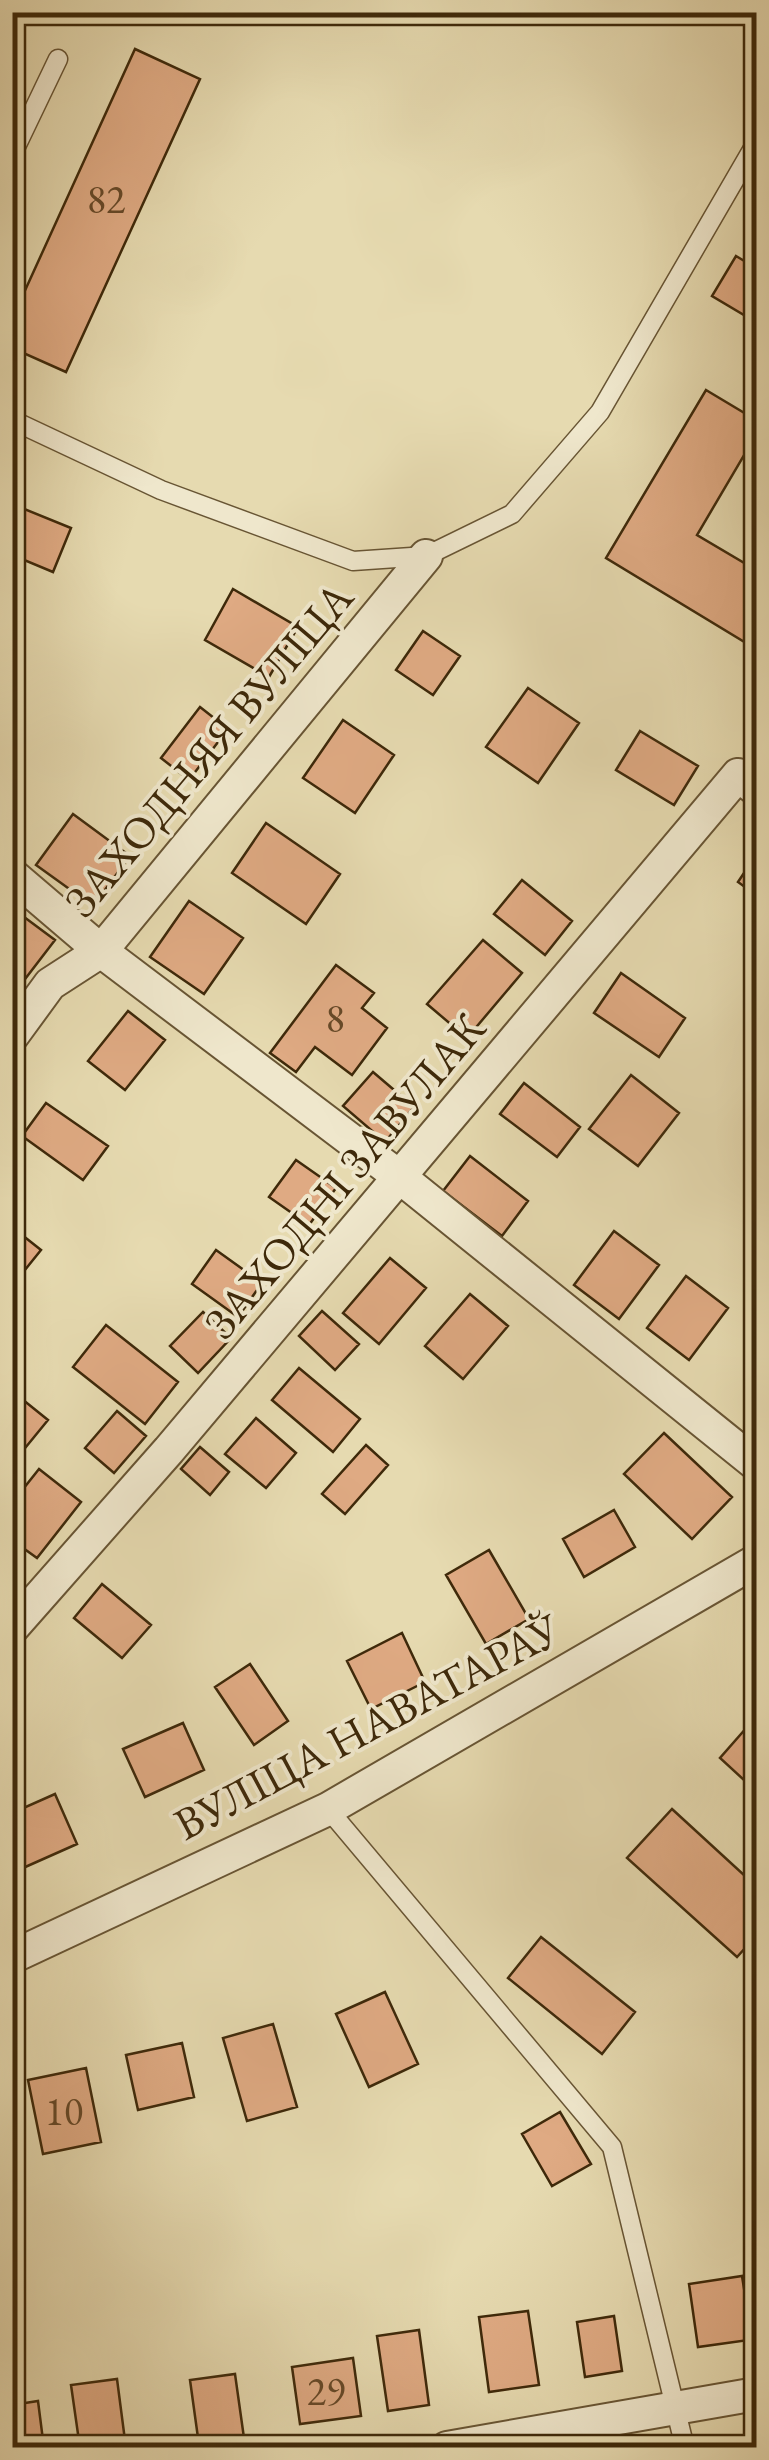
<svg xmlns="http://www.w3.org/2000/svg" width="769" height="2460" font-family="'EB Garamond',serif">
  <rect width="100%" height="100%" fill="#e6dab0"/>
  <filter id="stains"><feTurbulence type="fractalNoise" baseFrequency=".002" numOctaves="4"/><feColorMatrix values="0 0 0 0 .2 0 0 0 0 .09 0 0 0 0 .02 0 0 0 .5 -.17"/></filter>
  <radialGradient id="worn" r=".72"><stop offset=".6" stop-color="#630" stop-opacity="0"/><stop offset="1" stop-color="#630" stop-opacity=".3"/></radialGradient>
  <path fill="#dfaa83" stroke="#3e290a" stroke-width="2.5" d="M135 49 200 79 66 372 12 348V319Z
    M736 256 756 268V306L749 318 712 296Z
    M706 390 756 420V435L697 535 756 570V649L606 558Z
    M12 504 71 528 53 572 12 555Z
    M233 589 298 627 269 677 205 640Z
    M423 631 460 656 433 695 396 670Z
    M528 688 579 723 538 783 486 747Z
    M200 707 228 729 189 780 161 758Z
    M343 720 394 755 355 813 303 778Z
    M640 731 698 766 674 805 616 770Z
    M73 814 130 856 93 906 36 865Z
    M266 823 340 874 306 924 232 873Z
    M756 855V895L738 882Z
    M522 880 572 921 545 955 494 914Z
    M189 901 243 938 204 994 150 957Z
    M12 908 55 940 12 996Z
    M483 940 522 973 467 1038 427 1004Z
    M336 965 374 993 362 1008 387 1028 352 1075 315 1047 296 1072 270 1053Z
    M621 973 685 1018 659 1057 594 1013Z
    M128 1011 165 1040 125 1090 88 1061Z
    M373 1072 414 1107 385 1142 343 1106Z
    M631 1075 679 1113 638 1166 589 1129Z
    M524 1083 580 1127 557 1157 500 1114Z
    M46 1103 108 1146 83 1180 22 1136Z
    M470 1156 528 1201 502 1236 443 1191Z
    M296 1160 336 1188 309 1225 269 1197Z
    M12 1227 41 1250 12 1286Z
    M614 1231 659 1265 619 1319 574 1285Z
    M216 1250 262 1283 238 1317 192 1284Z
    M390 1258 426 1288 379 1344 343 1313Z
    M686 1276 728 1308 689 1360 647 1328Z
    M470 1294 508 1326 463 1379 425 1346Z
    M322 1311 359 1344 335 1370 299 1336Z
    M203 1312 231 1338 198 1373 170 1346Z
    M106 1325 178 1382 145 1424 73 1367Z
    M299 1368 360 1419 333 1452 272 1400Z
    M12 1391 48 1420 21 1453 12 1446Z
    M117 1411 146 1436 114 1473 85 1448Z
    M256 1418 296 1453 266 1488 225 1454Z
    M664 1433 732 1497 692 1539 624 1474Z
    M366 1445 388 1465 345 1514 322 1494Z
    M200 1447 229 1472 210 1495 181 1469Z
    M39 1469 81 1502 37 1558 12 1540V1503Z
    M614 1510 635 1547 584 1577 563 1539Z
    M489 1550 529 1619 486 1644 446 1575Z
    M102 1584 151 1625 122 1658 74 1618Z
    M402 1633 425 1682 371 1709 347 1661Z
    M250 1664 288 1721 254 1745 215 1687Z
    M183 1723 204 1770 145 1797 123 1749Z
    M748 1726 756 1734V1791L720 1758Z
    M55 1794 77 1844 14 1872 12 1813Z
    M672 1809 756 1886V1936L737 1957 627 1858Z
    M541 1937 635 2012 602 2054 508 1978Z
    M385 1992 418 2064 369 2087 336 2014Z
    M273 2024 297 2107 247 2121 223 2038Z
    M182 2043 194 2097 138 2110 126 2055Z
    M86 2068 101 2142 43 2154 28 2080Z
    M560 2112 591 2164 552 2186 522 2134Z
    M742 2276 746 2301 755 2300 756 2339 698 2347 689 2284Z
    M528 2311 539 2385 489 2392 479 2317Z
    M614 2316 622 2371 585 2377 577 2322Z
    M419 2330 429 2405 388 2411 377 2336Z
    M353 2358 361 2416 300 2424 292 2367Z
    M235 2374 244 2438 199 2445 190 2380Z
    M117 2379 126 2448H80L71 2385Z
    M38 2401 44 2448H12V2405Z"/>
  <g fill="none" stroke-linecap="round" stroke-linejoin="round">
    <g stroke="#685534" stroke-width="21">
      <path id="service" d="M12 155 58 59
        M12 420 161 490 353 561 426 556 512 514 600 412 756 143
        M328 1809 612 2147 685 2448"/>
    </g>
    <g stroke="#685534" stroke-width="36">
      <path id="minor" d="M12 875 101 951 401 1178 756 1464
        M12 1036 50 984 101 951 426 556
        M12 1628 169 1450 738 775 756 789
        M12 1957 328 1809 756 1561
        M447 2448 756 2394"/>
    </g>
    <use href="#service" stroke="#efe7cc" stroke-width="18"/>
    <use href="#minor" stroke="#efe7cc" stroke-width="32"/>
  </g>
  <g text-anchor="middle" stroke-width="8" stroke-linejoin="round" paint-order="stroke">
    <g font-size="40" fill="#664928">
      <text x="106" y="213">82</text>
      <text x="335" y="1032">8</text>
      <text x="64" y="2125">10</text>
      <text x="326" y="2405">29</text>
    </g>
    <g font-size="45" fill="#3e290a" stroke="#efe7cc">
      <text transform="translate(208 749) rotate(-50)" y="16">ЗАХОДНЯЯ ВУЛІЦА</text>
      <text transform="translate(344 1175) rotate(-50)" y="16">ЗАХОДНІ ЗАВУЛАК</text>
      <text transform="translate(367 1726) rotate(-28)" y="16">ВУЛІЦА НАВАТАРАЎ</text>
    </g>
  </g>
  <rect width="769" height="2460" fill="none" stroke="#e6dab0" stroke-width="50"/>
  <rect x="15" y="15" width="739" height="2430" fill="none" stroke="#3e290a" stroke-width="5"/>
  <rect x="25" y="25" width="719" height="2410" fill="none" stroke="#3e290a" stroke-width="2.5"/>
  <rect width="100%" height="100%" filter="url(#stains)"/>
  <rect width="100%" height="100%" fill="url(#worn)"/>
</svg>
